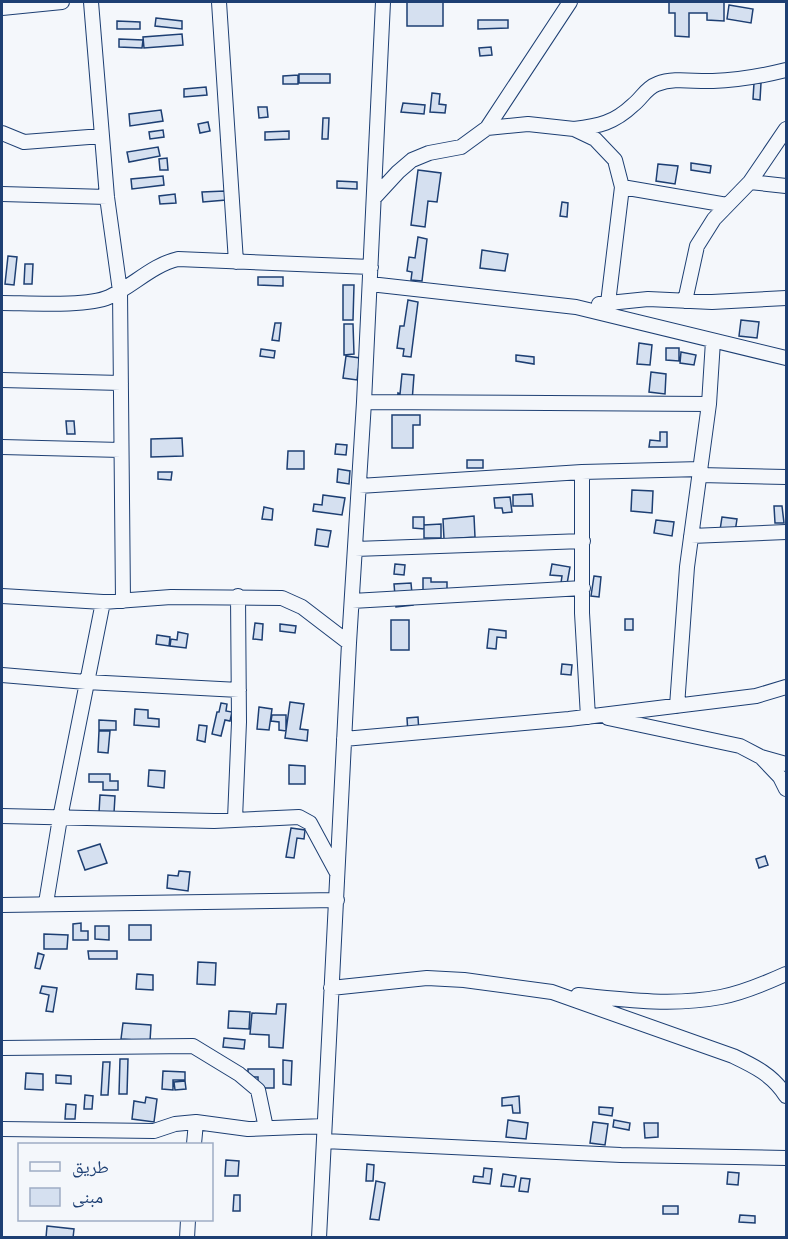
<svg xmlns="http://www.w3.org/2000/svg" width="788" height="1239" font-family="Lato,'Noto Naskh Arabic',sans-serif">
  <rect width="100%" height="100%" fill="#f4f7fb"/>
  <path fill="#d5e0f0" stroke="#1d3f73" stroke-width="1.5" d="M407 2H443V26H407Z
    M669 2H724V21L707 20V13H689V37L675 36V13H669Z
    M729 5 753 9 751 23 727 19Z
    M156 18 182 21V29L155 26Z
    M478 20H508V28L478 29Z
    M117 21 140 22V29H117Z
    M182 34 183 45 144 48 143 37Z
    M119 39 143 40 142 48 119 47Z
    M491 47 492 55 480 56 479 48Z
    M299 74H330V83H299Z
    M298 75V84H283V76Z
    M754 83H761L760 100 753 99Z
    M206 87 207 95 184 97V89Z
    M432 93 440 94 439 104 446 105 445 113 430 112Z
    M403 103 425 105 424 114 401 112Z
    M258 107H267L268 117 259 118Z
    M161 110 163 121 130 126 129 114Z
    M323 118H329L328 139H322Z
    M208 122 210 131 200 133 198 124Z
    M163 130 164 137 150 139 149 132Z
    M289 131V139L265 140V132Z
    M158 147 160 156 129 162 127 152Z
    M167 158 168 170H160L159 159Z
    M691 163 711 166 710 173 691 170Z
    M658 164 678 166 675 184 656 181Z
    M418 170 441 173 437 202 428 201 425 227 411 225Z
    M163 176 164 185 132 189 131 179Z
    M337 181 357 182V189L337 188Z
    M225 191 226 200 203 202 202 192Z
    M175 194 176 203 160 204 159 196Z
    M562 202 568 203 567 217 560 216Z
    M418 237 427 239 422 281 411 280 412 272 407 271 409 257 415 258Z
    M482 250 508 254 505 271 480 268Z
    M8 256 17 257 14 285 5 284Z
    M25 264H33L32 284H24Z
    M258 277H283V286L258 285Z
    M343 285H354L353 320H343Z
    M408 300 418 302 411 357 403 356 404 349 397 348 400 326H404Z
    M741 320 759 322 757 338 739 336Z
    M275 323H281L279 341 272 340Z
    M344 324H353L354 354 344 355Z
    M639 343 652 345 650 365 637 364Z
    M666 348H679V361L666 360Z
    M261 349 275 351 274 358 260 356Z
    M681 352 696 355 694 365 680 363Z
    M516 355 534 357V364L516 361Z
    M346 356 360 358 357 380 343 378Z
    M651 372 666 374 665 394 649 392Z
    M402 374 414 375 412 402 397 401 398 393 400 394Z
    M392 415H420V425H413V448H392Z
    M66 421H74L75 434H67Z
    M660 432H667V447H649L650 440 660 441Z
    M182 438 183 456 151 457V439Z
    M336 444 347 445 346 455 335 454Z
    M288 451H304V469H287Z
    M467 460H483V468H467Z
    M338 469 350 471 349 484 337 482Z
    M158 472H172L171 480 158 479Z
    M632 490 653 491 652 513 631 511Z
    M532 494 533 506H513V495Z
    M323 495 345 498 342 515 313 511 314 504 322 505Z
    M510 497 512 512 503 513 502 508H495L494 498Z
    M774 506H782L784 523H775Z
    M264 507 273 509 272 520 262 519Z
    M474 516 475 537 444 539 443 519Z
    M413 517H424V529L413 528Z
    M722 517 737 519 735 532 720 530Z
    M656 520 674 522 672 536 654 533Z
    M441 524V538H424V525Z
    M317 529 331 531 328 547 315 545Z
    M395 564 405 565 404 575 394 574Z
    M552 564 570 567 567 584 561 583 562 576 550 575Z
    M594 576 601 577 599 597 591 596Z
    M423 578H431V582H447V602H423Z
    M411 583 413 605 396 607 394 584Z
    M625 619H633V630H625Z
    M391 620H409V650H391Z
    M255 623 263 624 262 640 253 639Z
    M280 624 296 626 295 633 280 631Z
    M489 629 506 631V638L497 637 496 649 487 648Z
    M178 632 188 634 186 648 170 646 171 639 177 640Z
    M157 635 170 637 169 646 156 644Z
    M562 664 572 665 571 675 561 674Z
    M290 702 304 704 300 729 308 730 307 741 285 738Z
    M221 703 227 704 226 711 232 712 230 721 225 720 221 736 212 734 217 712H219Z
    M259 707 272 709 269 730 257 729Z
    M135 709 148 710V718L159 719V727L134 725Z
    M272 715H286V731L279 730V722L271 721Z
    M418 717 419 733 408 734 407 718Z
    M99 720 116 721V730H99Z
    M199 725 207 726 205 742 197 740Z
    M99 731H110L108 753 98 752Z
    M289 765 305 766V784H289Z
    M149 770 165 771 164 788 148 786Z
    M89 774H110V781H118V790H103V782H89Z
    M100 795 115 796 114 813H99Z
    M291 828 305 830 304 839 297 838 294 858 286 857Z
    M100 844 107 863 85 870 78 851Z
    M765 856 768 865 759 868 756 859Z
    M179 871 190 872 188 891 167 888 168 875 178 876Z
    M81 923V931H88V940H73V924Z
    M129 925H151V940H129Z
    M95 926H109V940L95 939Z
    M44 934 68 935 67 949H44Z
    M88 951H117V959H89Z
    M38 953 44 955 40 969 35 968Z
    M198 962 216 963 215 985 197 984Z
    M137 974 153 975V990L136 989Z
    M42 986 57 988 53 1012 46 1011 49 995 40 993Z
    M277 1004H286L283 1048 269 1047V1035L250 1034 252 1013 276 1014Z
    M229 1011 250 1012 249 1029 228 1028Z
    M123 1023 151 1025 150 1041 121 1039Z
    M224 1038 245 1040 244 1049 223 1047Z
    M120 1059H128L127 1094H119Z
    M283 1060 292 1061 291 1085 283 1084Z
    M103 1062H110L108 1095H101Z
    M248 1069H274V1088H258V1077H248Z
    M163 1071 185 1072V1080H173V1090L162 1089Z
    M26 1073 43 1074V1090L25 1089Z
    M56 1075 71 1076V1084L56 1083Z
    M185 1081 186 1089 175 1090 174 1082Z
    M85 1095 93 1096 92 1109H84Z
    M519 1096 520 1113H513L512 1105 502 1106V1098Z
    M146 1097 157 1099 154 1122 132 1119 134 1101 145 1103Z
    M66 1104 76 1105 75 1119H65Z
    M599 1107 613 1108 612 1116 599 1114Z
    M508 1120 528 1123 526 1139 506 1137Z
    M614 1120 630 1123 629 1130 613 1127Z
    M593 1122 608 1124 605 1145 590 1143Z
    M644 1123H658V1137L645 1138Z
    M226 1160 239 1161 238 1176H225Z
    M367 1164 374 1165 373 1181H366Z
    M484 1168 492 1169 490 1184 473 1182 474 1176 483 1177Z
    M728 1172 739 1173 738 1185 727 1184Z
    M503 1174 516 1176 514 1187 501 1186Z
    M521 1178 530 1179 528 1192 519 1191Z
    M376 1181 385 1183 379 1220 370 1219Z
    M234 1195H240V1211H233Z
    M663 1206H678V1214H663Z
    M740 1215 755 1216V1223L739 1222Z
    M47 1226 74 1229 73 1238H46Z"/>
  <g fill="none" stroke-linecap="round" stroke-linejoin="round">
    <g stroke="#1d3f73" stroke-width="16">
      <path id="minor" d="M91 2 107 197 120 291 123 601
        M219 2 236 262
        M2 8 62 2
        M487 128 528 124 574 129 595 139 615 160 622 187 608 303
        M574 129C599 126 614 123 633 105 642 98 646 88 657 84 675 77 694 82 713 81 738 80 762 76 786 70
        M2 133 24 142 102 136
        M750 182 786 186
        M622 187 727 205
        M2 194 107 197
        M374 198 398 172 412 160 429 153 461 147 487 128 570 2
        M370 284 576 307 786 358
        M685 301 697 246 714 219 750 182 786 129
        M2 303C27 303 87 307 109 297 133 286 152 265 178 259L371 267
        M599 304 648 299 712 302 786 298
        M2 380 121 383
        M364 402 709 404
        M2 447 121 450
        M582 472V613L588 717
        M700 475 786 477
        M359 486 582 472 701 469
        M691 536 786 532
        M355 549 583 541
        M2 596 103 602 171 597 282 598 302 607 349 643
        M352 601 583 588
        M2 675 86 682 239 690
        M677 706 687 567 709 404 713 341
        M608 718 740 746 761 757 780 777 786 789
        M344 739 569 719 756 696 786 687
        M761 757 786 764
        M2 816 214 821 299 817 310 823 337 873
        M235 819 239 722 238 596
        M46 903 60 818 103 602
        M2 905 337 900
        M331 988 427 978 464 980 552 992 733 1056C754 1066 773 1075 786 1096
        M578 995C625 1000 674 1006 721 997 743 993 766 983 786 974
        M2 1048 193 1046 239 1074 258 1090 266 1128
        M2 1129 154 1131 175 1124 196 1122 248 1129 324 1126
        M324 1141 621 1155 786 1158
        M194 1144 196 1122
        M187 1238 188 1220
        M319 1238 349 643 364 402 383 2"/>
    </g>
    <use href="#minor" stroke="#f4f7fb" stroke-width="14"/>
  </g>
  <rect width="788" height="1239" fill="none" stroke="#1d3f73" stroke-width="6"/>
  <rect x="18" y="1143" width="195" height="78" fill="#f4f7fb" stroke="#9eadc5" stroke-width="1.5"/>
  <rect x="30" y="1162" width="30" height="9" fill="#f4f7fb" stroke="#9eadc5" stroke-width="1.5"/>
  <text x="72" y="1173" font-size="18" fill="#1d3f73">طريق</text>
  <rect x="30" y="1188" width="30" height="18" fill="#d5e0f0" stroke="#9eadc5" stroke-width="1.5"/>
  <text x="72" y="1203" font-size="18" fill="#1d3f73">مبنى</text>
</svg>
